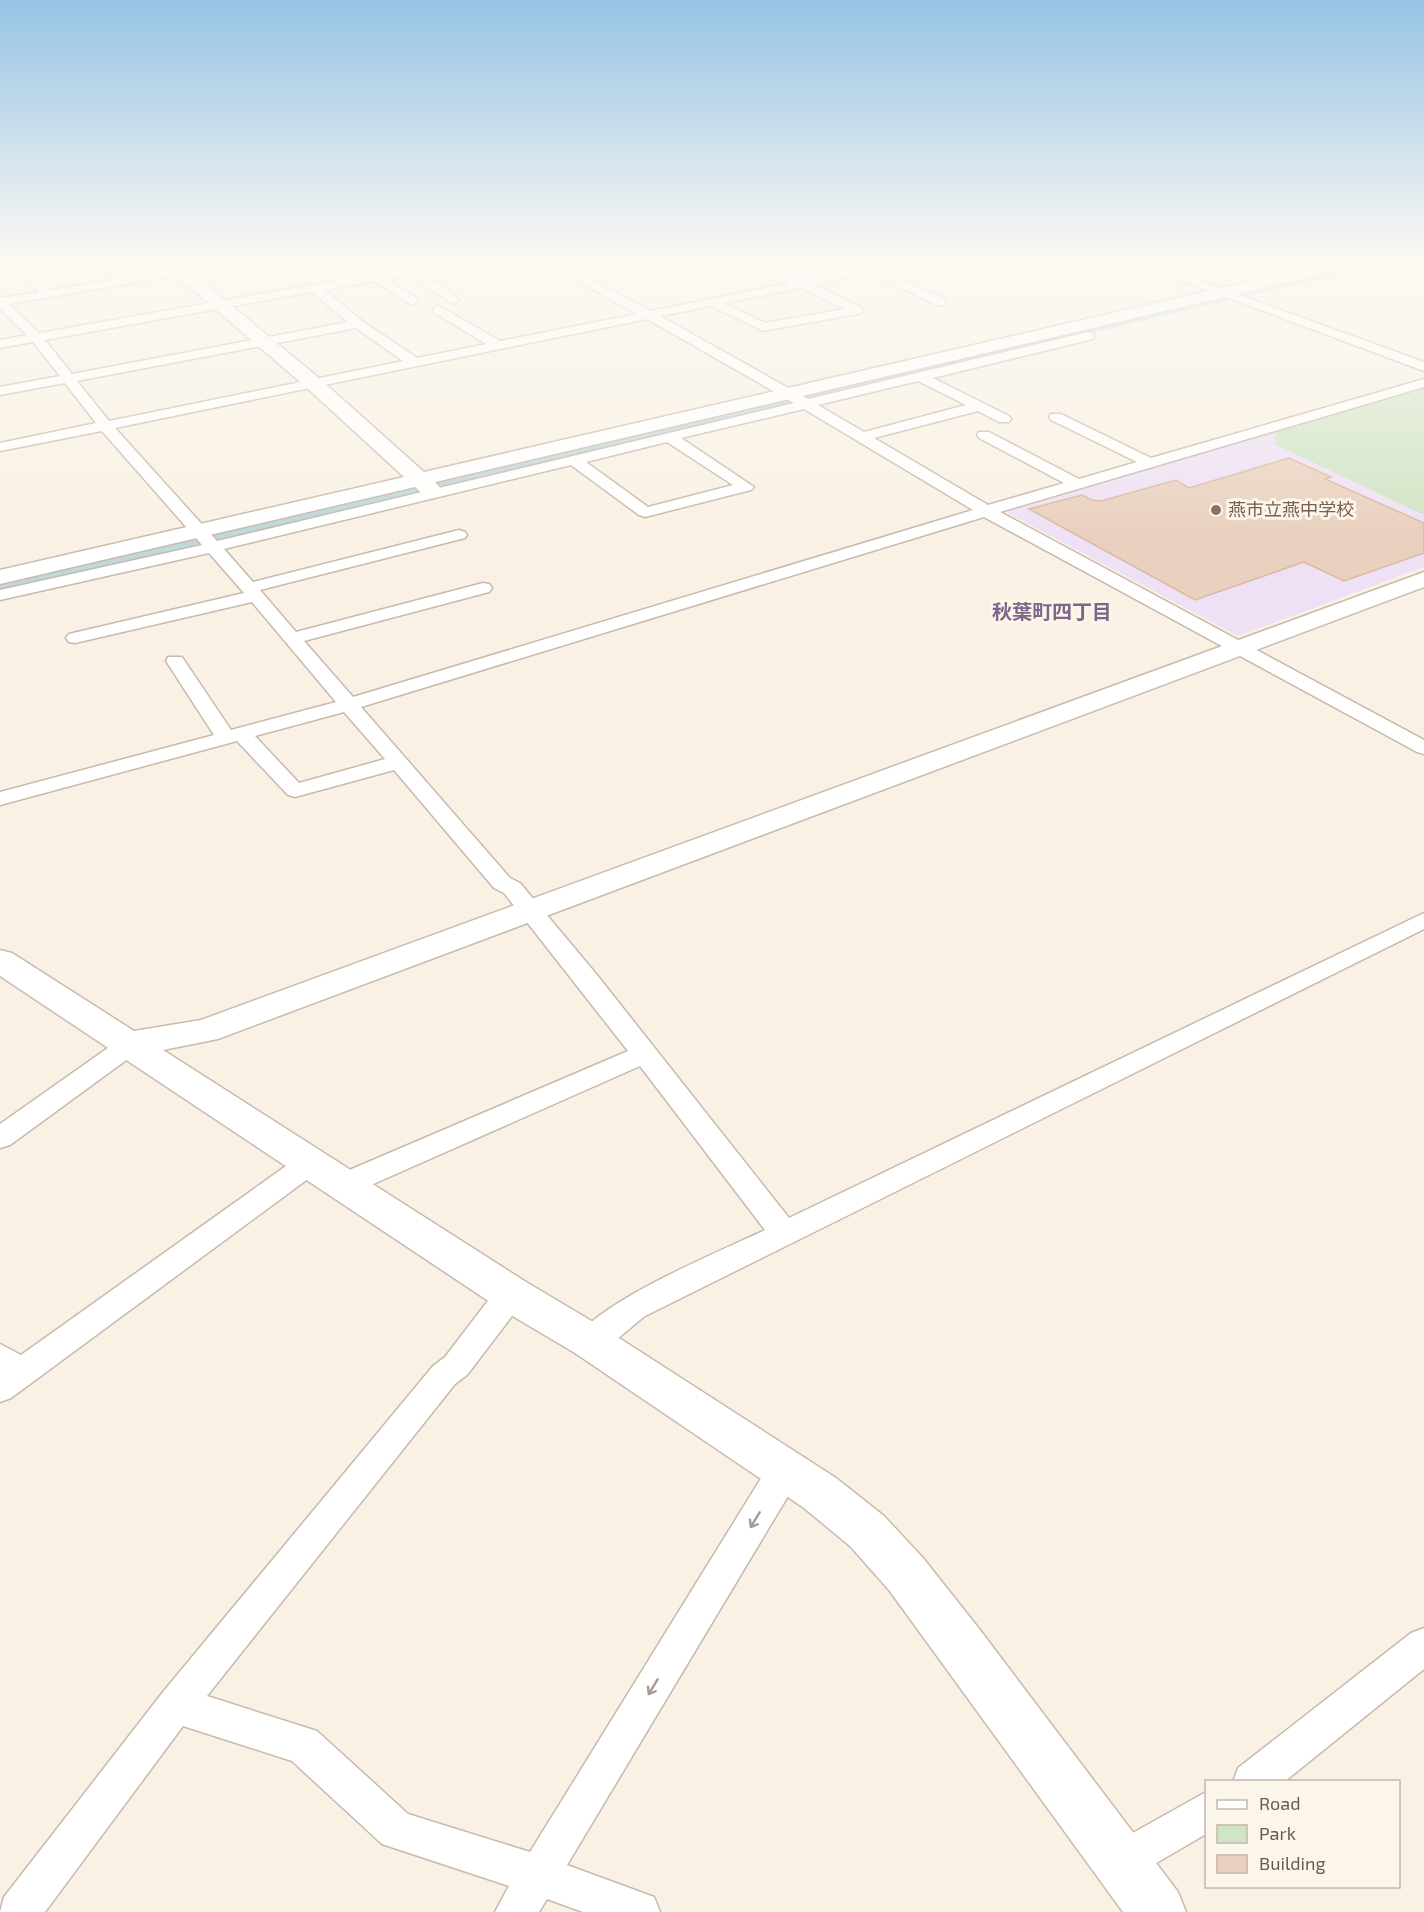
<svg xmlns="http://www.w3.org/2000/svg" width="1424" height="1912" font-family="'Exo 2','Noto Sans JP',sans-serif">
  <rect width="100%" height="100%" fill="#f9f1e4"/>
  <path fill="#eee1f5" d="M1424 387V567L1238 636 1008 513 1007 508Z"/>
  <path fill="#d1e4c5" d="M1424 387V515L1274 444 1277 430Z"/>
  <g fill="none" stroke-linecap="round" stroke-linejoin="round">
    <path fill="#bbd9df" fill-rule="evenodd" d="M1356 262H1381L1374 266 0 591V579Z"/>
  </g>
  <path fill="#ead1bf" stroke="#dbb9a2" stroke-width="1.5" d="M1289 458 1331 477 1325 479 1424 523V553L1344 581 1304 562 1195 600 1029 509 1082 495 1092 500 1101 501 1176 480 1189 488Z"/>
  <g fill="none" stroke-linecap="round" stroke-linejoin="round">
    <g stroke="#c8b9ac" stroke-width="3">
      <path id="street" d="M8 262H21L51 290 116 279 97 262H110L127 277 216 262H242L236 265 9 304 39 333 442 262H467L461 265 422 272 457 297 459 300 453 304 410 275 387 279 416 298 418 301 412 305 374 281 324 290 362 321 417 358 486 344 435 313 433 310 435 307 439 306 500 341 637 314 543 262H558L651 311 790 283 751 262H766L804 280 892 262H915L913 264 883 271 945 299V305H937L870 273 814 285 861 307 863 310 861 313 857 314 763 331 711 306 660 316 808 399 1088 332 1093 333 1094 336 1093 339 933 378 1009 416 1011 419 1009 422H999L978 411 874 438 988 505 1064 483 979 438 977 435 979 432H989L1079 479 1137 462 1051 420 1049 417 1051 414H1061L1151 458 1424 379V387L1000 512 1424 740V754L1417 752 984 517 361 707 510 878 520 883 597 975 789 1218 1424 913V929L645 1316C626 1330 603 1358 579 1350L575 1341C594 1303 723 1250 765 1230L640 1066 353 1193 343 1196 333 1193 329 1185 333 1177 628 1051 504 893 494 888 394 770 295 797 288 795 237 741 0 805V792L214 735 166 661 168 657H182L231 730 336 702 252 602 75 643 69 642 66 638 69 634 244 593 209 553 0 600V590L202 545 102 431 0 451V443L96 423 65 383 0 395V387L60 376 33 342 0 348V340L27 335 0 309V298L39 292ZM801 288 844 309 765 323 724 303ZM312 292 348 322 72 374 45 340ZM647 319 794 403 217 541 115 428ZM356 328 403 361 109 421 77 381ZM918 381 966 405 864 432 818 405ZM804 409 973 510 353 697 304 641 489 592 492 588 489 584 483 583 296 632 260 590 465 538 467 535 465 532 459 530 253 582 224 549 571 465 639 515 645 517 751 490 754 487 681 438ZM667 442 733 485 648 507 586 462ZM344 712 385 759 299 783 255 736Z
        M996 262H1012L1035 273 1029 276 1025 275Z
        M1132 262H1149L1424 362V371Z
        M131 1035 140 1038 144 1044 140 1050 10 1145 0 1148V1124L122 1038Z
        M310 1153 320 1156 324 1163 320 1170 11 1398 0 1402V1344L21 1355 300 1156Z
        M511 1282 522 1285 526 1294 522 1303 467 1375 455 1384 207 1696 317 1731 408 1814 530 1852 773 1459 785 1455 797 1459 802 1470 797 1481 567 1865 654 1897 660 1912H583L547 1899 539 1912H495L509 1886 382 1844 292 1761 183 1726 45 1912H0L4 1897 163 1692 433 1366 445 1357 500 1285Z
        M1424 1628V1669L1284 1782H1233L1238 1768 1411 1633Z
        M1206 1792V1834L1134 1876 1120 1882 1106 1876 1100 1862 1106 1848Z"/>
    </g>
    <g stroke="#cbbaab" stroke-width="3">
      <path id="secondary" d="M0 262H9L7 265 0 267Z
        M161 262H179L320 379 424 472 1333 262H1361L1353 267 435 482 443 491 440 496C428 498 423 495 415 487L0 584V570L404 477 306 387Z
        M1424 572V587L218 1039 163 1050 526 1282 605 1329 836 1478 884 1516 923 1558 980 1630 1178 1892 1186 1912H1123L889 1590 850 1546 804 1508 575 1353 496 1306 0 976V950L12 953 134 1031 201 1020Z"/>
    </g>
    <path stroke="#cfb5a3" stroke-width="2" stroke-dasharray="1 2" stroke-linecap="butt" d="M1371 268 1399 262"/>
    <use href="#street" fill="#fff" fill-rule="evenodd"/>
    <use href="#secondary" fill="#fff" fill-rule="evenodd"/>
  </g>
  <defs><path id="oneway-shaft" d="M-6 0H5M1.5-3L5.5 0L1.5 3" fill="none" stroke-width="1.6" stroke-linecap="round" stroke-linejoin="round" transform="scale(1.5)"/></defs>
  <g stroke="#a79b94">
    <use href="#oneway-shaft" transform="translate(755 1520) rotate(121)"/>
    <use href="#oneway-shaft" transform="translate(653 1687) rotate(121)"/>
  </g>
  <linearGradient id="sky" x2="0" y2="1"><stop stop-color="#96c3e4"/><stop offset="0.49" stop-color="#fcf9f3"/><stop offset="1" stop-color="#fcf9f3" stop-opacity="0"/></linearGradient>
  <rect width="1424" height="530" fill="url(#sky)"/>
  <circle fill="#8d6e63" stroke="#fcf5ea" stroke-width="2" cx="1216" cy="510" r="6"/>
  <g text-anchor="middle" stroke-width="6" stroke-linejoin="round" paint-order="stroke">
    <g font-size="18" fill="#785e54" stroke="#fcf5ea" text-anchor="start">
      <text x="1228" y="516">燕市立燕中学校</text>
    </g>
    <g font-size="20" font-weight="bold" fill="#7e668a" stroke="#fcf5ea">
      <text x="1052" y="619">秋葉町四丁目</text>
    </g>
  </g>
  <rect x="1205" y="1780" width="195" height="108" fill="#fcf5ea" stroke="#c3b7ab" stroke-width="1.5"/>
  <rect x="1217" y="1800" width="30" height="9" fill="#ffffff" stroke="#c3b7ab" stroke-width="1.5"/>
  <text x="1259" y="1810" font-size="18" fill="#6d594d">Road</text>
  <rect x="1217" y="1825" width="30" height="18" fill="#d1e4c5" stroke="#c3b7ab" stroke-width="1.5"/>
  <text x="1259" y="1840" font-size="18" fill="#6d594d">Park</text>
  <rect x="1217" y="1855" width="30" height="18" fill="#ead1bf" stroke="#c3b7ab" stroke-width="1.5"/>
  <text x="1259" y="1870" font-size="18" fill="#6d594d">Building</text>
</svg>
